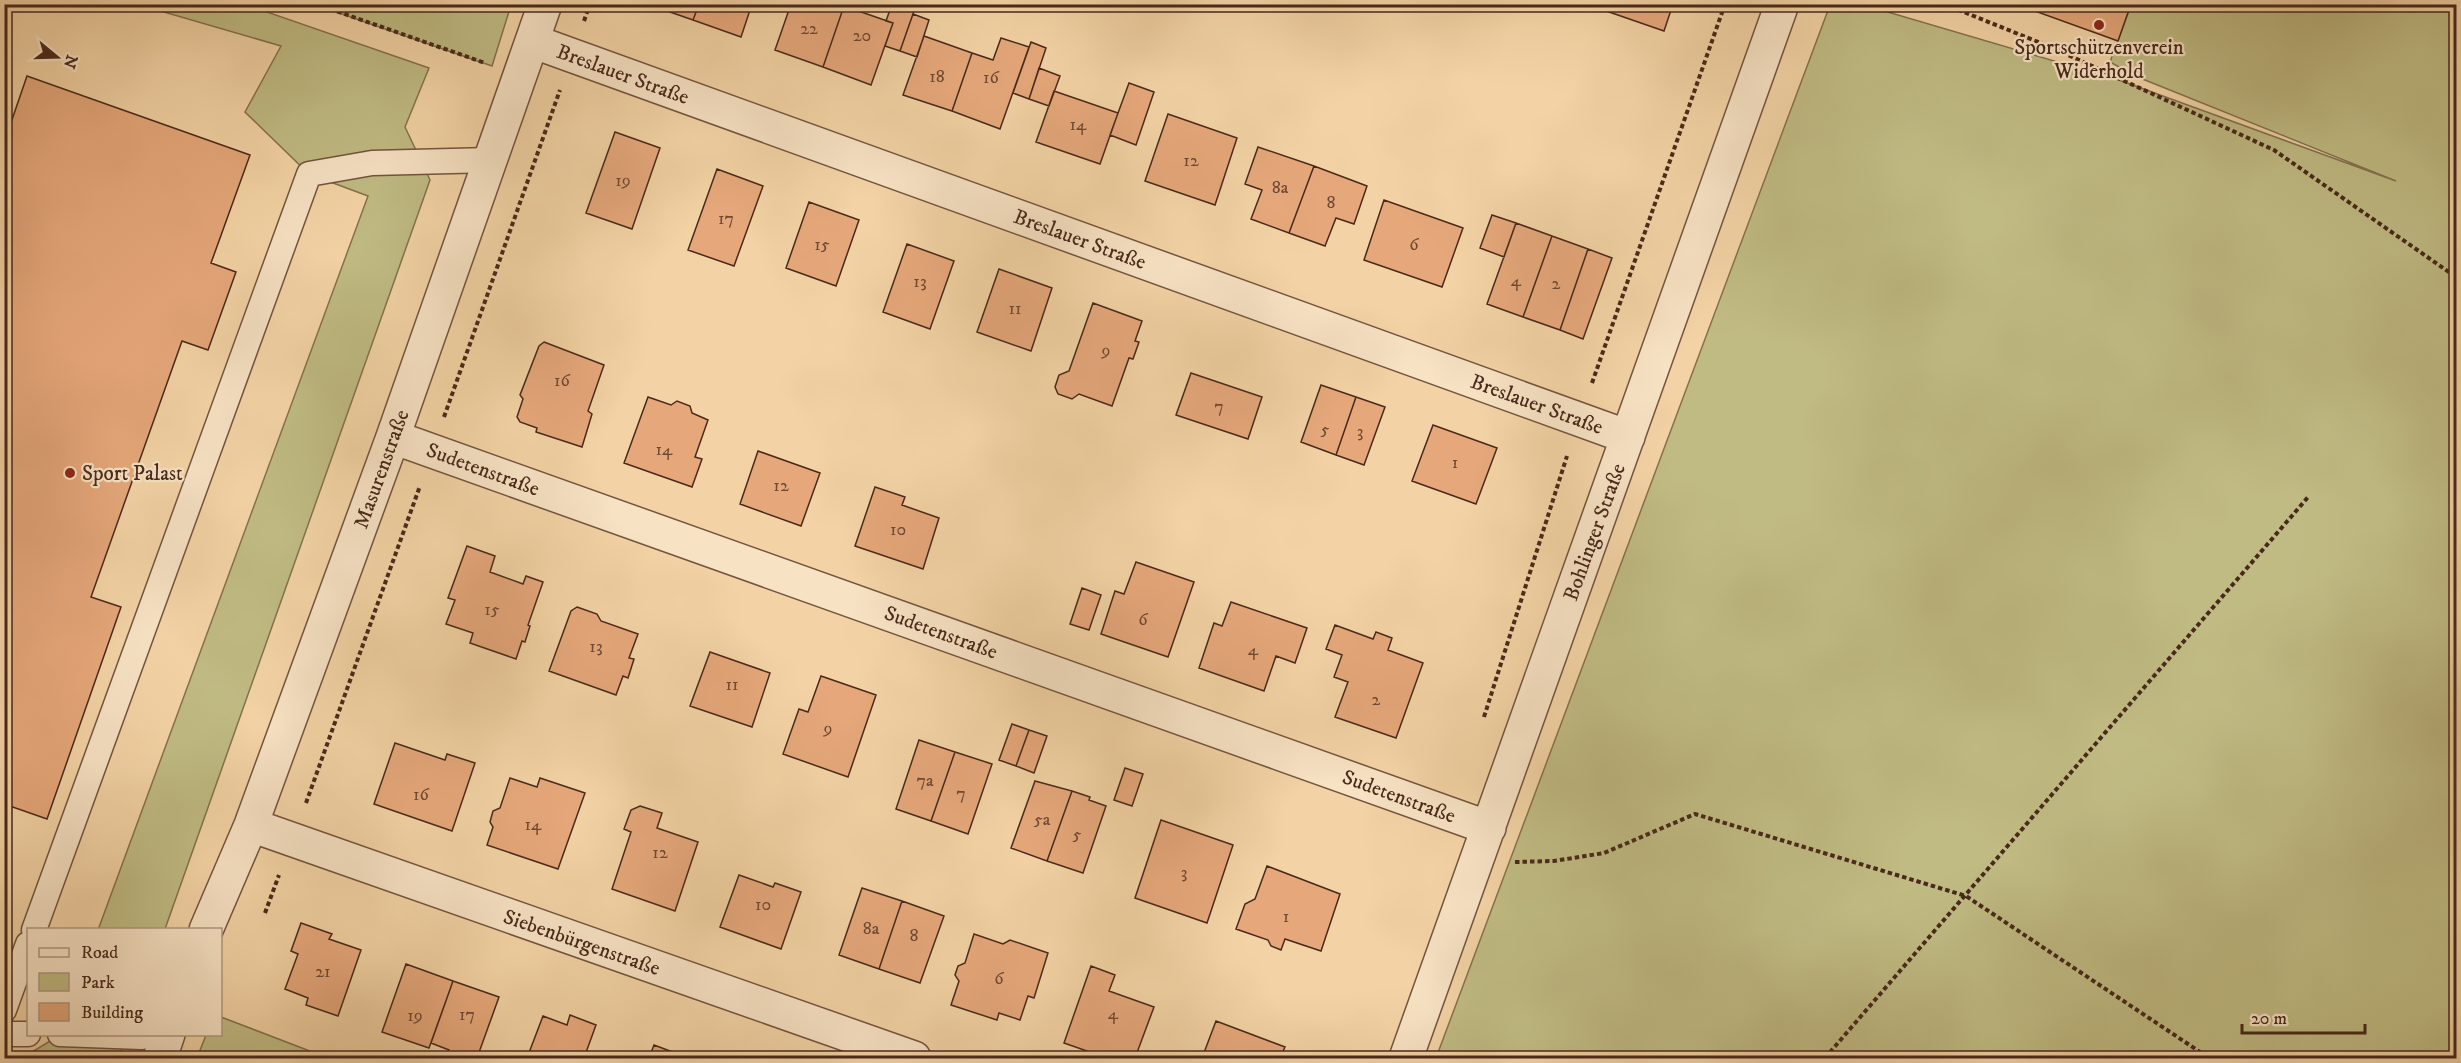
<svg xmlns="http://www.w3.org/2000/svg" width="2461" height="1063" font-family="'IM FELL DW Pica',serif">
  <rect width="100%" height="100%" fill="#f3d3a5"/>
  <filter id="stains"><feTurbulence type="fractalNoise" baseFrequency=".00333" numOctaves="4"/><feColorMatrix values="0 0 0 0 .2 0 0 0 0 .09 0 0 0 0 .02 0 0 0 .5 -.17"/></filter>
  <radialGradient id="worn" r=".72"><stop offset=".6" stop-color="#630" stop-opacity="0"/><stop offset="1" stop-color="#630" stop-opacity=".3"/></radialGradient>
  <path fill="#c0bb83" stroke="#84724f" stroke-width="1.5" d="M123 5H247L429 68 405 127 430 180 165 929 98 930 368 196 309 174 245 112 281 46 140 5Z
    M316 5H511L492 66Z
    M1830 5H1864L2119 80 2396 181 2135 76 2110 62 2131 5H2456V1058H1436Z
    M221 1017 328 1058H197L206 1035 220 1034Z
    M60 1035H127L119 1058H22Z"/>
  <path fill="#e6a87b" stroke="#48291b" stroke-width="1.5" d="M647 4H699L693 20Z
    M699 4H752L741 37 693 20Z
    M791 4 844 6 823 67 775 50Z
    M892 4 914 11 900 51 885 46 893 23 886 21Z
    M1586 4H1673L1664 31Z
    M2027 4H2131L2118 41 2032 10 2033 7Z
    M844 6 893 23 871 85 823 67Z
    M913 14 929 20 917 57 900 51Z
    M924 36 972 53 952 111 903 95Z
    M1001 38 1029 47 1000 129 952 111 972 53 993 60Z
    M1031 42 1046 48 1029 99 1013 93Z
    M1039 68 1060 76 1049 106 1029 99Z
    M27 76 250 155 211 263 236 272 208 350 182 341 91 597 121 607 47 819 4 804V143Z
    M1129 83 1154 92 1136 145 1110 135Z
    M1054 91 1118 113 1100 164 1036 142Z
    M1168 114 1237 138 1215 205 1145 181Z
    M615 132 660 148 632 229 586 213Z
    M1258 147 1314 166 1289 233 1251 219 1262 190 1245 184Z
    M1314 166 1367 186 1354 224 1336 218 1325 246 1289 233Z
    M717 169 763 186 734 266 688 250Z
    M1384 200 1463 228 1442 287 1364 260Z
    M809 202 859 220 836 286 786 268Z
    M1492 215 1516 223 1504 257 1480 248Z
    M1516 223 1552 236 1523 317 1487 304Z
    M1552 236 1588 249 1560 330 1523 317Z
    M907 244 954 261 930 329 883 312Z
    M1588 249 1612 258 1583 339 1560 330Z
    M999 269 1052 288 1031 351 977 332Z
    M1093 303 1142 321 1135 341 1139 342 1133 359 1129 358 1112 406 1079 394 1072 399 1058 394 1055 387 1059 375 1069 371Z
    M544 342 604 365 588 411 592 414 582 447 536 432 537 428 520 422 517 417 523 399 520 395 539 346Z
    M1191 373 1262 397 1248 439 1176 415Z
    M1321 385 1356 397 1336 455 1301 442Z
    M648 397 671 405 677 401 690 406 692 413 708 420 695 457 702 459 692 487 624 463Z
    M1356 397 1385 407 1364 465 1336 455Z
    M1433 425 1497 448 1476 504 1412 481Z
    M758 451 820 473 801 526 740 504Z
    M875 487 905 497 902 505 939 518 923 569 855 546Z
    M467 546 495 556 490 572 523 584 526 576 543 582 528 625 530 626 525 642 522 641 516 659 470 643 473 633 446 624 455 600 448 598Z
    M1136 562 1194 582 1168 657 1101 634 1115 591 1124 594Z
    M1082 588 1101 595 1089 630 1070 624Z
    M1231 602 1307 628 1295 663 1276 656 1264 691 1199 668 1214 623 1222 626Z
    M577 607 597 614 601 621 638 634 629 658 634 659 628 678 623 676 616 695 549 671 571 611Z
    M1335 625 1373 639 1376 632 1392 638 1388 650 1423 663 1396 738 1335 717 1348 682 1334 677 1342 655 1326 649Z
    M710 652 770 673 752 727 690 706Z
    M821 676 876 695 848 777 783 754 799 709 808 712Z
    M1012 724 1029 730 1016 766 999 760Z
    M1029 730 1047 736 1034 773 1016 766Z
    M919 740 955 752 931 821 896 809Z
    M395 743 445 760 447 754 475 763 452 831 374 804Z
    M955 752 992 764 968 834 931 821Z
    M1125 768 1143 774 1132 806 1114 800Z
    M510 778 537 787 540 778 585 793 558 869 487 845 493 827 490 822 493 811 500 808Z
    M1035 781 1072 791 1047 861 1011 848Z
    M1072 791 1090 797 1089 800 1106 806 1083 873 1047 861Z
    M640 806 662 813 657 828 698 842 675 911 612 889 631 832 624 829 631 810Z
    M1161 820 1233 845 1207 923 1135 898Z
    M1267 866 1340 894 1321 951 1285 939 1281 950 1271 946 1268 940 1236 929 1245 904 1255 899Z
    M739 875 773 887 775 883 801 892 781 949 720 927Z
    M862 888 902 901 879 969 839 955Z
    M902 901 944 916 920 983 879 969Z
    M301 923 332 934 329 939 361 950 338 1016 306 1005 308 998 285 989 298 954 291 951Z
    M974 934 1003 944 1010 940 1048 953 1034 998 1028 996 1020 1020 999 1013 997 1020 951 1005 959 981 955 975 958 966 965 963Z
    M406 964 453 981 429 1048 382 1032Z
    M1091 966 1115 975 1109 991 1154 1007 1135 1058H1107L1064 1043Z
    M453 981 499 997 477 1058H456L447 1055 449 1050 431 1043Z
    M570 1015 596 1025 584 1058H527L543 1016 567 1025Z
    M1216 1021 1285 1047 1280 1058H1202Z
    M654 1045 678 1054 676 1058H649Z"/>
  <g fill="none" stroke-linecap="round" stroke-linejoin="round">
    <g stroke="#73543e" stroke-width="27">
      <path id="lane" d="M34 930 309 174 372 163 491 160
        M4 1010 28 944
        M4 1034H28
        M60 1034 142 1037"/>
    </g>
    <g stroke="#73543e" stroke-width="36">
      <path id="street" d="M532 41 1628 437
        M393 437 1489 828
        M251 825 914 1058
        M206 930 251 825 393 437 545 4
        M160 1058 168 1034
        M1406 1058 1782 4"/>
    </g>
    <path stroke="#48291b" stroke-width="4" stroke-dasharray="4.5 3" stroke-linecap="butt" d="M316 4 485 63
      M1944 4 2053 48 2274 150 2456 277
      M584 21 590 4
      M1592 383 1725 4
      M444 417 560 90
      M1484 717 1567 456
      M306 803 420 486
      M1515 862 1554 861 1604 853 1695 814 1966 896 2209 1058
      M265 913 279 875
      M1825 1058 2309 496"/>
    <use href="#lane" stroke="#f7e2c4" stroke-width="24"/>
    <use href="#street" stroke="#f7e2c4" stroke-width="33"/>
  </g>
  <g fill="#8f2418" stroke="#f7e2c4" stroke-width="2">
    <circle cx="2099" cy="25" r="6"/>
    <circle cx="70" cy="473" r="6"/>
  </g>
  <g text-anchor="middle" stroke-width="4.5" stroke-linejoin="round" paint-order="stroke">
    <g font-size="18" fill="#704933">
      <text x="809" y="34">22</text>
      <text x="862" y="41">20</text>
      <text x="937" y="82">18</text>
      <text x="991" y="83">16</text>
      <text x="1078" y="130">14</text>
      <text x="1191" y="166">12</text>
      <text x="623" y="186">19</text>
      <text x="1280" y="193">8a</text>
      <text x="1331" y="208">8</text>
      <text x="726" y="224">17</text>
      <text x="822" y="250">15</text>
      <text x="1414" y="250">6</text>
      <text x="1516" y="286">4</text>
      <text x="920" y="287">13</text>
      <text x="1556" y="289">2</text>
      <text x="1015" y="314">11</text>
      <text x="1106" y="356">9</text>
      <text x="562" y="386">16</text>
      <text x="1219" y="412">7</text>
      <text x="1325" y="435">5</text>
      <text x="1360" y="437">3</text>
      <text x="664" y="455">14</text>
      <text x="1455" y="468">1</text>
      <text x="781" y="491">12</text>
      <text x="898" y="535">10</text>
      <text x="492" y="615">15</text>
      <text x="1143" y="625">6</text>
      <text x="596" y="652">13</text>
      <text x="1253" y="655">4</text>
      <text x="732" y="690">11</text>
      <text x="1376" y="705">2</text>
      <text x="828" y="734">9</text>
      <text x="925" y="786">7a</text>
      <text x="961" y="799">7</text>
      <text x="421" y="800">16</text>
      <text x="1042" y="825">5a</text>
      <text x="533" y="830">14</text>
      <text x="1077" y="840">5</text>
      <text x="660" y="858">12</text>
      <text x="1184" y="878">3</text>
      <text x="763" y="910">10</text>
      <text x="1286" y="922">1</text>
      <text x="871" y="934">8a</text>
      <text x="914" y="941">8</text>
      <text x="323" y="977">21</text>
      <text x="999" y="984">6</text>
      <text x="1113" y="1019">4</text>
      <text x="467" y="1020">17</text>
      <text x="415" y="1021">19</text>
    </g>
    <g font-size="21" fill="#48291b" stroke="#f7e2c4">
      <text x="2099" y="54">Sportschützenverein<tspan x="2099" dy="24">Widerhold</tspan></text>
      <text x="82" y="480" text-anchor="start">Sport Palast</text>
    </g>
    <g font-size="21" fill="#48291b" stroke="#f7e2c4">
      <text transform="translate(623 74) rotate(20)" y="7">Breslauer Straße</text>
      <text transform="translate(1080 239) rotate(20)" y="7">Breslauer Straße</text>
      <text transform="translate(1537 404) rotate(20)" y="7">Breslauer Straße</text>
      <text transform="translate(381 469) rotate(-70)" y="7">Masurenstraße</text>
      <text transform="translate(483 469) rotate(20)" y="7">Sudetenstraße</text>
      <text transform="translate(1594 532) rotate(-70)" y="7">Bohlinger Straße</text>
      <text transform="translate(941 632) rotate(20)" y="7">Sudetenstraße</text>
      <text transform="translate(1399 796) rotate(20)" y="7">Sudetenstraße</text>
      <text transform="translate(582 942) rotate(19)" y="7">Siebenbürgenstraße</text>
    </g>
  </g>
  <rect width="2461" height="1063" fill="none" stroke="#f3d3a5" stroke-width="24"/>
  <rect x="6" y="6" width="2449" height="1051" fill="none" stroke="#48291b" stroke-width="3"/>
  <rect x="12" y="12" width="2437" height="1039" fill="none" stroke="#48291b" stroke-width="1.5"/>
  <rect x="27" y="928" width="195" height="108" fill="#f7e2c4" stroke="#b19880" stroke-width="1.5"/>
  <rect x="39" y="948" width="30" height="9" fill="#f7e2c4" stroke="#b19880" stroke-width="1.5"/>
  <text x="81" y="958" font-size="18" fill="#48291b">Road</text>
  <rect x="39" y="973" width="30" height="18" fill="#c0bb83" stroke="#b19880" stroke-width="1.5"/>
  <text x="81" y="988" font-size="18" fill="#48291b">Park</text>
  <rect x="39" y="1003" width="30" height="18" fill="#e6a87b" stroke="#b19880" stroke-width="1.5"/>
  <text x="81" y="1018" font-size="18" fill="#48291b">Building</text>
  <g transform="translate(57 57) rotate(109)" stroke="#f7e2c4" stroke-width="4.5" paint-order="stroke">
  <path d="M0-4.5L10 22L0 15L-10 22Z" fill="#48291b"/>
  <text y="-9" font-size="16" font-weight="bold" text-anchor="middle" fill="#48291b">N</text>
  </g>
  <path d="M2242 1024v9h123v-9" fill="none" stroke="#48291b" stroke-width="3"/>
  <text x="2251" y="1024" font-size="18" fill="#48291b" stroke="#f7e2c4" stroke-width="4.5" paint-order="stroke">20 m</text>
  <rect width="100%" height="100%" filter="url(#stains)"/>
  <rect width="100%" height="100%" fill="url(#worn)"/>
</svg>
